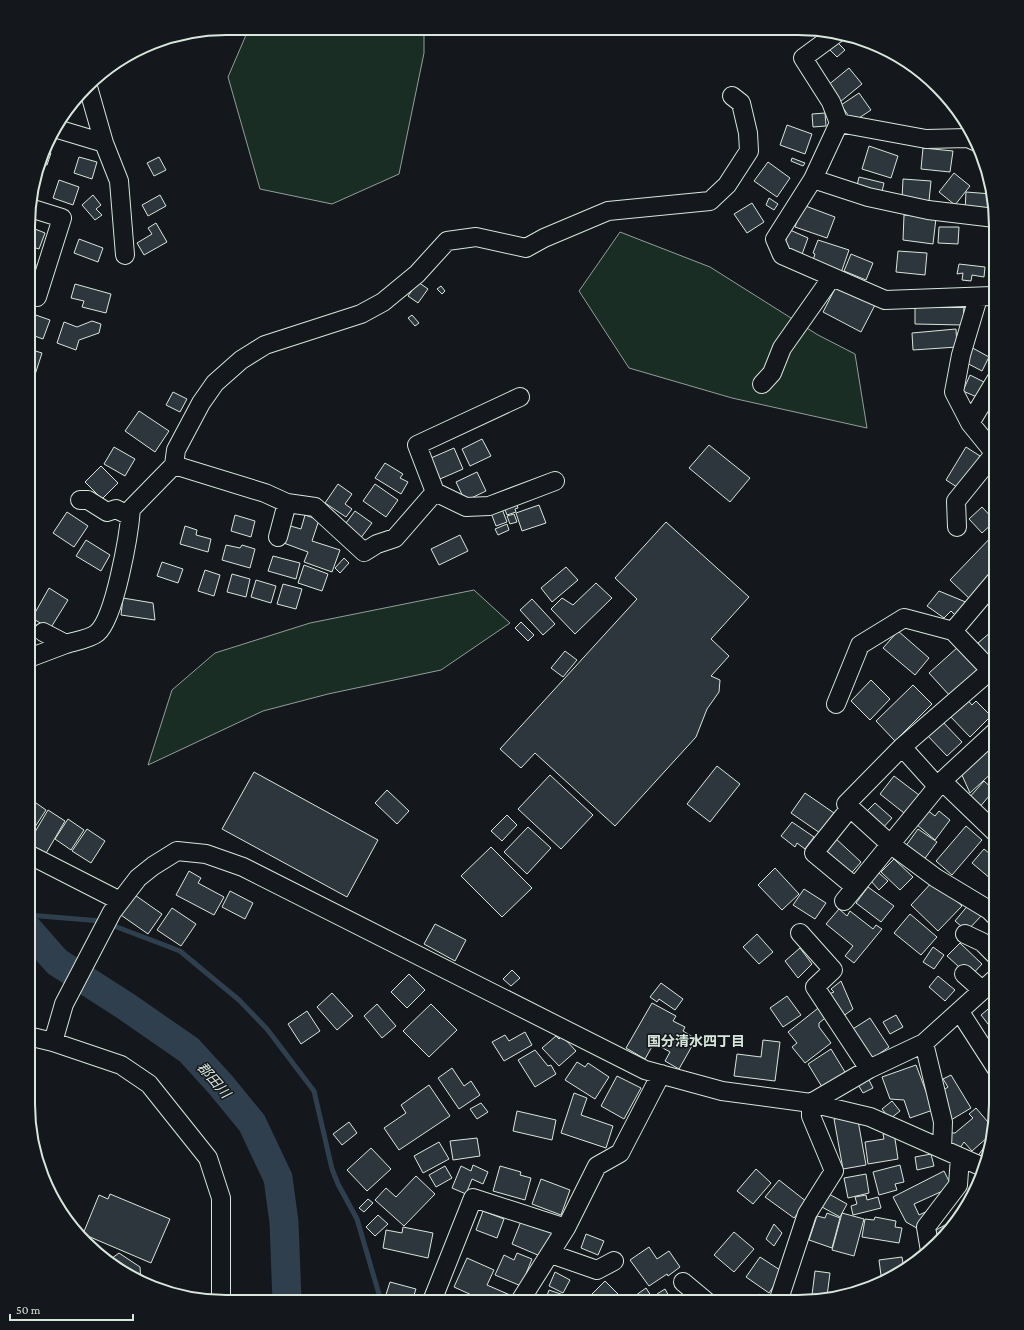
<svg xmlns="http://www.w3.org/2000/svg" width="1024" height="1330" font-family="'Crimson Pro','Noto Sans JP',serif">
  <rect width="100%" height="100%" fill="#14181c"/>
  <path fill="#1a2d24" stroke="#939e99" d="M249 28 424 29V53L399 174 332 204 260 189 228 77Z
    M620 232 710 267 818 335 855 354 867 428 732 398 629 368 579 291Z
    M474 590 510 623 441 670 328 694 263 711 148 765 172 690 215 653 310 623Z"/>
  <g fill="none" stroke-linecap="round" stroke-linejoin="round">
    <path stroke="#2f3f4d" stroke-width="5" d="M28 915 101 921 180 951 239 1000 267 1029 314 1091 332 1169 338 1184 357 1219 381 1301"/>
    <path stroke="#2f3f4d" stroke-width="29" d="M28 929 57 962 127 1007 189 1050 220 1084 252 1123 278 1178 284 1222 287 1301"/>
  </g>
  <path fill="#2c363c" stroke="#d8e6dc" d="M836 41 845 50 837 57 828 48Z
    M849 68 862 84 840 102 827 86Z
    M859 93 871 110 853 122 841 105Z
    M72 106 70 114 66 113Z
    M825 113 826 126 813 127 812 114Z
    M787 125 812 134 805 154 780 145Z
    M869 146 898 156 891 178 862 169Z
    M923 148 953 151 950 172 921 169Z
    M46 151 51 153 47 165 42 164Z
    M79 157 97 162 92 179 74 173Z
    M159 157 166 170 154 176 147 163Z
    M792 158 805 163 803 166 791 161Z
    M768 162 790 178 777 197 754 181Z
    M954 173 970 186 955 205 939 192Z
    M859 177 884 183 881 196 856 190Z
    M903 179 931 181 929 201 902 199Z
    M59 180 79 187 73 205 53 198Z
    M966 192 992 194 991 208 965 211Z
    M93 195 101 205 96 209 102 215 95 220 82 205Z
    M160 195 166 206 148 216 142 205Z
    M769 198 778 204 774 210 766 205Z
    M752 203 764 222 747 233 734 214Z
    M803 205 835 217 827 238 795 227Z
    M904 215 936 218 933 244 903 240Z
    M156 223 167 242 144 255 137 243 152 234 148 228Z
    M30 227 45 233 39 249 30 246Z
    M939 227H959L958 244 938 243Z
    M790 230 808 238 801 257 782 249Z
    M79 239 103 248 98 262 74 253Z
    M818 240 849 250 841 273 812 263 815 254 813 253Z
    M898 251 927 253 925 275 896 272Z
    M851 254 873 263 866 280 844 271Z
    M30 262 36 264 32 277 30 276Z
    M959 264 985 267 984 277 972 275 971 281 962 280 963 273 957 274Z
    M418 282 428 289 418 303 408 296Z
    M75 284 111 294 106 313 82 307 84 301 71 298Z
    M837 285 875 305 861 332 823 312Z
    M441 286 445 291 442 294 437 289Z
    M915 303 964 304 963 325 915 324Z
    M30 313 50 320 43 339 29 334Z
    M412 315 419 323 415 326 408 318Z
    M92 321 101 324 99 333 79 340 76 350 57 343 64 322 77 327Z
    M956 329 957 347 913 350 912 333Z
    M969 346 989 357 982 371 961 360Z
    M29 349 42 353 32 384 29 383Z
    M970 375 986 383 979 398 963 391Z
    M173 392 187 399 180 412 166 405Z
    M139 411 169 431 155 452 125 431Z
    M482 439 491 456 470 466 462 449Z
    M709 445 750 478 730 502 689 468Z
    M114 447 135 459 125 476 104 464Z
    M966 447 980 456 960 489 946 480Z
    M454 448 463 469 440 479 431 458Z
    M385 463 403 474 400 478 408 482 401 494 375 478Z
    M101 466 118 483 102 499 85 482Z
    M477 472 486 491 465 501 456 482Z
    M996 478V487L991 483Z
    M338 484 352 494 345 504 352 509 346 517 325 503Z
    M375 484 398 500 386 517 363 501Z
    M516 502 518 508 515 509 516 512 507 515 504 507Z
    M539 505 546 523 522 531 516 513Z
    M982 507 995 521 982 533 969 519Z
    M502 509 507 522 496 526 491 513Z
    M355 511 372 523 360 539 343 527Z
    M67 512 88 526 74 547 53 533Z
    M514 514 517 522 510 524 507 516Z
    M235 515 255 521 251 537 231 531Z
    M305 515 319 520 312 541 340 550 332 572 304 562 308 552 281 542 287 525 301 529Z
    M666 522 749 597 711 639 729 656 711 676 720 680 719 692 707 709 696 737 615 826 535 753 521 768 500 749 637 599 615 578Z
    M507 524 509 530 498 535 495 529Z
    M185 526 197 530 196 535 211 539 208 552 180 544Z
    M996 532V577L973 602 950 580Z
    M460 535 468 551 439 565 431 549Z
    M86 540 110 555 101 571 76 556Z
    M226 545 240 548 242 545 255 549 250 568 222 560Z
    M273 556 300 563 296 579 268 571Z
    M344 558 349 563 340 573 335 568Z
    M162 562 183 569 178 583 157 576Z
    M304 565 328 574 322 591 298 583Z
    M566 567 578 580 552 602 541 588Z
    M205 570 220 575 214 596 198 591Z
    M232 574 250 579 246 597 227 592Z
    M256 580 276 586 271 603 251 597Z
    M596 583 612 598 575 634 551 609 562 598 573 605Z
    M283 584 302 589 296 609 277 604Z
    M49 588 68 600 50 629 32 618Z
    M939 591 968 603 956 616 951 611 944 618 927 606Z
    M123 598 153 603 155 620 121 615Z
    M532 599 555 624 543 635 520 610Z
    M521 622 534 635 528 641 515 628Z
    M898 631 929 658 915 675 883 648Z
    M992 631 996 635V657L992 660 978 643Z
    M958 647 979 670 950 696 929 673Z
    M565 651 577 660 563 677 551 668Z
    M871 680 890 699 870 720 851 701Z
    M913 685 932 704 895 741 876 721Z
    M965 697 972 705 976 701 991 716 970 737 948 714Z
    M941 720 962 742 947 756 926 734Z
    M996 742V769L970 793 961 773Z
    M717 766 740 784 710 822 687 804Z
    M254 772 378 840 347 897 222 829Z
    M550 775 593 815 561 849 518 809Z
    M894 776 919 795 904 813 880 794Z
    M984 781 994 790 979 808 968 799Z
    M387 790 409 811 397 824 375 803Z
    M805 793 834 813 820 833 791 813Z
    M29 798 46 810 31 833 29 831Z
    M875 803 892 818 880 831 862 816Z
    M48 810 65 821 45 855 28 845 29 842Z
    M927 810 935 816 939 811 950 820 935 840 916 824Z
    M507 815 517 825 502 841 491 831Z
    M68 819 84 830 71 850 55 839Z
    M792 822 814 837 805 849 797 843 795 847 781 836Z
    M966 826 982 840 952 875 936 861Z
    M528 827 551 848 527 874 504 852Z
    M87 829 105 841 91 863 72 851Z
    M918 829 937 842 923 861 905 847Z
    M834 837 861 862 848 877 820 852Z
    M491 847 532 888 502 917 461 876Z
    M984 849 996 859V873L991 879 972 863Z
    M894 859 913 877 900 890 881 872Z
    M775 868 799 894 782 910 758 885Z
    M189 871 201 878 198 883 224 897 214 915 176 895Z
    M879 873 888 881 879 890 871 881Z
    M934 880 962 906 938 931 911 905Z
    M868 887 894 906 881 922 856 903Z
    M804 889 826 903 815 919 793 905Z
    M230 891 253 903 245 919 222 907Z
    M132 893 162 914 148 934 118 913Z
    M969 904 982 915 967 931 955 921Z
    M172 908 196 924 181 946 157 930Z
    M839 909 847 916 850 911 873 929 876 925 882 929 854 963 845 956 853 946 826 924Z
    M910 914 937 937 921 955 894 933Z
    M435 924 466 940 455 961 424 944Z
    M757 934 773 952 759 964 743 947Z
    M960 943 982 964 970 977 947 956Z
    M933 947 944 955 934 969 923 962Z
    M800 948 812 964 798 978 785 961Z
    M512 970 520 978 511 986 503 979Z
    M409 974 425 990 407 1008 391 992Z
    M938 976 955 990 945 1001 929 987Z
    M841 981 853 1009 842 1017 824 996 834 992 831 989Z
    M661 983 683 999 675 1010 659 999 657 1002 650 997Z
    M332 993 353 1016 337 1030 317 1007Z
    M787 996 801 1015 783 1027 770 1008Z
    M652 1003 676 1016 673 1021 685 1027 683 1031 696 1039 679 1069 665 1061 670 1052 654 1043 645 1059 626 1048Z
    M377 1004 396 1026 382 1038 364 1016Z
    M431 1004 457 1030 429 1057 403 1031Z
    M822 1005 830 1014 819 1023V1027L831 1043 805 1063 792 1047 797 1043 788 1032Z
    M993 1005 996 1008 995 1033 981 1015Z
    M307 1011 320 1031 301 1044 288 1024Z
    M896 1015 903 1027 890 1034 883 1022Z
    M870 1018 889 1047 866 1063 848 1032Z
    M525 1032 532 1045 504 1061 492 1042 505 1035 509 1041Z
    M556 1036 559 1039 562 1036 576 1051 559 1066 542 1048Z
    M763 1040 780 1042 775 1081 734 1076 737 1054 761 1057Z
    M831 1049 845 1072 822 1087 808 1064Z
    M535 1050 548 1066 551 1065 556 1074 535 1087 518 1060Z
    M577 1062 585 1067 588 1063 609 1077 595 1099 565 1080Z
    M916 1065 933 1110 910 1118 904 1100 890 1099 882 1077Z
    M452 1068 464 1086 471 1081 480 1095 459 1109 438 1078Z
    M951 1075 971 1108 946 1123 939 1093 948 1087 943 1079Z
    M617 1076 641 1088 624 1119 601 1106Z
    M868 1078 873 1088 863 1093 857 1083Z
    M429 1085 450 1116 399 1150 384 1128 406 1113 401 1105Z
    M574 1093 587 1098 581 1115 613 1126 606 1148 561 1133Z
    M892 1101 900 1111 890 1119 882 1109Z
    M481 1103 488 1112 477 1119 470 1109Z
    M996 1106V1115L992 1109Z
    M976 1108 993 1128 987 1134 989 1136 972 1151 964 1142 960 1148 947 1141 948 1133H955L973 1118 969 1114Z
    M517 1111 556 1120 552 1140 513 1131Z
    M857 1115 866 1165 843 1169 834 1119Z
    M349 1122 357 1133 342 1145 333 1134Z
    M894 1132 898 1159 868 1164 865 1142 884 1139 883 1134Z
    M477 1138 480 1156 453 1160 450 1141Z
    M439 1142 449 1159 423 1173 414 1156Z
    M985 1146 989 1148 987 1161 977 1157Z
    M371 1148 391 1169 367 1191 347 1170Z
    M931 1154 934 1166 917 1170 915 1157Z
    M473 1165 488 1172 483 1184 472 1179 466 1194 452 1188 461 1166 471 1171Z
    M900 1165 904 1182 895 1184 897 1190 879 1195 873 1172Z
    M445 1166 452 1178 436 1187 429 1175Z
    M500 1166 521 1172 520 1175 531 1178 525 1200 493 1191Z
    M756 1169 771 1183 753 1204 737 1191Z
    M944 1171 950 1183 947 1189 914 1204 919 1215 932 1209 922 1231 906 1222 893 1197Z
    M866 1174 869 1193 848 1198 844 1178Z
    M416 1176 435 1194 404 1226 375 1200 386 1188 396 1197Z
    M541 1179 570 1190 561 1215 532 1204Z
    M779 1180 807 1202 794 1218 765 1197Z
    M110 1194 170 1219 151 1263 83 1234 99 1195 108 1199Z
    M829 1194 847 1204 840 1217 822 1207Z
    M866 1195 867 1200 878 1197 881 1208 853 1215 851 1206 857 1204 855 1197Z
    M368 1199 373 1203 364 1212 359 1208Z
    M483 1211 504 1219 497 1238 476 1230Z
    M827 1213 840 1218 832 1248 809 1240 817 1216 825 1218Z
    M842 1213 864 1219 854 1256 832 1250Z
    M378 1215 388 1224 375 1236 366 1227Z
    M523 1216 529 1225 535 1228 539 1221 559 1229 547 1259 512 1244Z
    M875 1217 896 1221 895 1227 902 1228 899 1243 862 1237 865 1219 874 1220Z
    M952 1221 954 1224 935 1245 929 1234Z
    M774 1224 782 1233 774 1246 766 1239Z
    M403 1227 433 1233 428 1258 383 1248 386 1230 402 1233Z
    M734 1232 754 1249 734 1272 714 1255Z
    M586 1234 604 1241 598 1255 581 1248Z
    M649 1247 657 1259 669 1251 680 1267 668 1276 667 1274 649 1286 630 1260Z
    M119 1253 140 1267 141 1282 116 1269 108 1261Z
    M517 1253 532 1259 521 1286 495 1275 504 1255 514 1260Z
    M760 1257 783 1272 769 1293 746 1277Z
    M902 1257 904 1270 882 1283 879 1260Z
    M467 1258 494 1270 487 1285 510 1295 507 1301H474L476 1297 454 1287Z
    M815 1271 830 1273 827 1296 812 1295Z
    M555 1272 570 1280 563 1293 549 1286Z
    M605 1281 626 1302 591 1301 588 1298Z
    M390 1282 416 1289 412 1301H384Z
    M646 1288 655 1302H634L632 1298Z
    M665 1289 672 1302H662L657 1294Z
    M549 1290 581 1301H545Z
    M759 1294 770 1302H743L748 1295 755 1300Z"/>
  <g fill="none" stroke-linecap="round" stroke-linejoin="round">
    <g stroke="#d8e6dc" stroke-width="20">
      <path id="minor" d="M837 33 803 58 831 102 839 123
        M88 87 104 143
        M54 128 104 143 119 181 125 255
        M977 142 968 138 926 139 839 123 813 179 775 239 782 255 885 300 992 296
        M813 179 868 197 928 210 995 218
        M30 295 37 297 62 218 30 208
        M978 298 961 355 954 392 970 423 996 455
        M762 384 772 373 782 348 832 277
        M970 423 996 380
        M174 465 176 450 201 403 215 383 241 360 265 345 361 314 383 302 417 274 447 241 476 237 526 248 544 238 608 211 710 201 727 185 749 151 748 133 741 103 732 96
        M435 492 466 507 489 506 555 481
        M80 500H88L107 512 116 509 130 516
        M957 527 956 501 994 454
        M278 537 287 503
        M66 644C75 641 90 639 97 633 115 618 129 534 131 509L174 465 265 493 287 503 315 507 364 552 377 544 395 538 435 492 417 445 520 397
        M29 658 66 644 43 632
        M991 670 902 747 846 804 890 844 936 878 989 910 996 917
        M996 676 953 631 996 580
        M836 704 860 645 904 618 953 631
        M902 747 938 787
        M850 808 814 853 855 887
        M996 833 942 781 996 731
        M28 854 120 901
        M844 901 942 781
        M800 933 833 970 815 987 869 1069
        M965 934 982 942 996 956
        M964 974 982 990
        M960 1012 996 1068
        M28 1036 53 1042 121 1065 149 1084 208 1158 221 1198V1300
        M53 1042 64 1004 112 912 138 878 153 866 177 851 206 854 243 867 645 1070 722 1091 811 1103 870 1117 985 1168
        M924 1043 943 1122 942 1149
        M811 1103 869 1069 924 1043 996 978
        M930 1251 926 1227 958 1185 960 1157
        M551 1254 597 1270 614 1261
        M683 1282 707 1302
        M432 1301 473 1198 566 1228
        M520 1301 566 1228 597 1166 620 1153 661 1074
        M778 1302 807 1214 834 1171 811 1116V1103"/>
    </g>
    <use href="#minor" stroke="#14181c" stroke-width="18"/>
  </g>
  <g text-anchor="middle" stroke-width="3" stroke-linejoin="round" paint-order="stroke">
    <g font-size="14" font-weight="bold" fill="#d8e6dc" stroke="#14181c">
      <text x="696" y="1046">国分清水四丁目</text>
    </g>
    <g font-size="14" font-style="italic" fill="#d8e6dc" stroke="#14181c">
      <text transform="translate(214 1080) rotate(49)" y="5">郡田川</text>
    </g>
  </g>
  <path d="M0 0H1024V1330H0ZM226 35H798A191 191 0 0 1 989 226V1104A191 191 0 0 1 798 1295H226A191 191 0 0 1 35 1104V226A191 191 0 0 1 226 35Z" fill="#14181c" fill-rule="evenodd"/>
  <path fill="none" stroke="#d8e6dc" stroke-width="2" d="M226 35H798A191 191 0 0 1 989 226V1104A191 191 0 0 1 798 1295H226A191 191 0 0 1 35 1104V226A191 191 0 0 1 226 35Z"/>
  <path d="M10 1314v6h123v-6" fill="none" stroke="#d8e6dc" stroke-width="2"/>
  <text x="16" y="1314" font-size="12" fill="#d8e6dc" stroke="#14181c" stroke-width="3" paint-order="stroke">50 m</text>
</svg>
